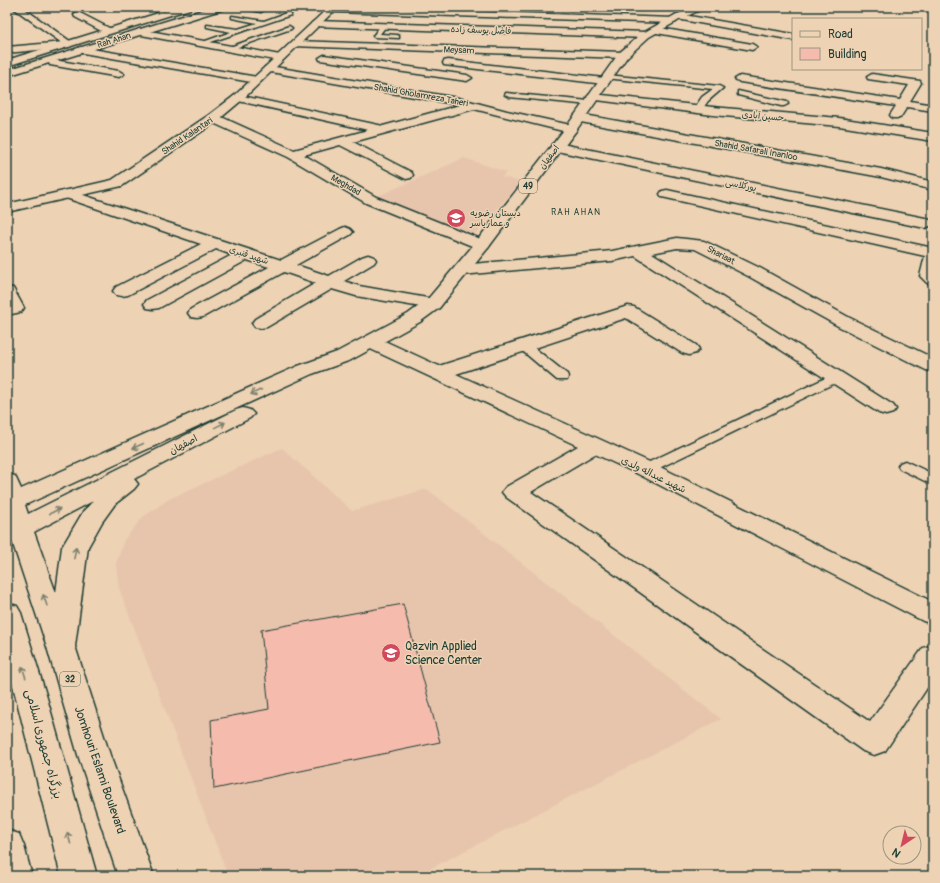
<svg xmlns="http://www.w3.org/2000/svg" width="940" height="883" font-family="Pangolin,'Playpen Sans Arabic',sans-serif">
  <rect width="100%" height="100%" fill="#edd2b4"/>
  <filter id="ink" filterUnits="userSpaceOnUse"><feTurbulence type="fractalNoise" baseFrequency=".025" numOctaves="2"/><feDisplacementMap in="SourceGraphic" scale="8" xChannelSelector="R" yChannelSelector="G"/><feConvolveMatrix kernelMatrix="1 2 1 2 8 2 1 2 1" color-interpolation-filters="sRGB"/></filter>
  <g filter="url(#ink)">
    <path fill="#e7c5ad" d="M464 158 506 172 502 177 521 182 472 238 374 198Z
      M282 448 352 511 427 489 721 719 416 876H228L119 588 116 564 124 540 143 517 169 499Z"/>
    <path fill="#f5bcad" stroke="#1f3d34" d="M403 604 440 742 214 789 211 720 269 709 261 630Z"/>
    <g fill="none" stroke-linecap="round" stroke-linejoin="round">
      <g stroke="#1f3d34" stroke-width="3">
        <path id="service" d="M148 7H155L168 14 163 15Z
          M237 7H251L264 10 261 12Z
          M289 12 291 13V15L205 44 200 43 231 32 207 27V25L238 29 257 23 232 18V16L264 21Z
          M383 24 386 26 380 34 397 35 399 36V38L374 37 373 36 381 25Z
          M289 26 292 28 291 29 232 49 227 48Z
          M607 75 719 86 723 88 708 101 701 111H698L694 109 702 97 713 89 605 78V76Z
          M738 91 787 102 788 104 784 106H781L738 95Z
          M506 93 589 101 593 103 589 105 509 97 505 95Z
          M523 341 527 342 567 374 568 377 567 380H557L519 348 517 345 519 342Z
          M836 373 841 374 842 377 841 380 651 472 646 474 641 472 639 469 641 466Z
          M905 461 933 474V485L900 469 898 466 900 463Z"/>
      </g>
      <g stroke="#1f3d34" stroke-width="3">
        <path id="minor" d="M12 7H22L74 44 69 47 66 46Z
          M331 7 674 18 675 15 678 14 793 34V40L677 19 676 22 673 23 333 12 329 9Z
          M78 12 111 29 113 31 111 33H105L75 17 74 15 75 13Z
          M316 21 646 32 651 35 646 38 313 26 311 24 313 22Z
          M654 27 752 44 757 47 752 50 651 32 649 30Z
          M139 29 280 55 285 58 280 61 136 34 134 32Z
          M295 41 623 52 628 55 623 58 292 46 290 44Z
          M80 47 257 77 262 80 257 83 77 52 75 50Z
          M324 55 467 75 472 78 467 81 320 60 319 58Z
          M54 60 119 71 124 74 119 77 50 65 49 63 50 61Z
          M448 60 604 78 609 81 604 84 444 65 443 63 444 61Z
          M269 66 458 98 507 111 575 126 577 129 575 132 571 133 474 109 353 142 411 172 413 175 411 178 406 179 340 145 304 155 376 197 488 242 490 245 488 248 482 250 366 203 288 157 209 121 207 118 209 115H217L294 150 368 130 234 100 232 98 234 96 238 95 383 126 460 105 265 71 264 69 265 67Z
          M872 74 920 81 921 83 910 101 933 105V111L907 107 900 118H892L890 115 896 106 740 82 735 79 740 76 900 100 909 85 868 79 867 77Z
          M593 94 713 107 839 118 933 133V141L839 126 713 115 589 99 587 97 589 95Z
          M579 114 881 169 933 182V190L881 177 575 121 573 118 575 115Z
          M557 143 925 218 930 220 933 223 930 226 925 228 552 150 551 147 552 144Z
          M68 190 281 260 340 229 345 227 350 229 353 232 350 235 296 265 329 276 362 257 368 255 374 257 376 260 374 263 344 281 359 286 433 299 439 300 442 304 439 308 433 309 356 296 332 289 267 327 261 328 255 327 252 323 255 319 316 283 284 272 203 317 197 318 191 317 188 313 191 309 269 267 247 260 159 308 153 309 147 308 144 304 147 300 232 255 216 249 128 295 122 296 116 295 113 291 116 287 201 244 63 197 61 194 63 191Z
          M667 190 933 248V284L927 283 920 276 925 256 662 197 660 194 662 191Z
          M677 238 704 241 760 268 850 318 933 358V372L926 370 838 326 748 276 695 249 677 248 652 253 893 405 896 409 893 413 886 415 879 413 635 256 612 261 462 275 456 274 454 270 456 266 462 265 612 251Z
          M7 287 13 288 24 308 21 312 7 315Z
          M628 306 634 307 696 345 699 349 696 353 689 355 682 353 626 318 456 374 654 464 933 602V624L923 621 638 474 595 454 531 492 870 722 923 648 933 645V679L885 751 874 755 863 751 506 497 502 492 506 487 578 446 364 346 362 342 364 338 371 336 378 338 439 366Z"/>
      </g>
      <g stroke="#1f3d34" stroke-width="3">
        <path id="tertiary" d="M329 7H338L242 100 217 121 122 186 7 212V204L112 180 209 115 234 96Z"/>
      </g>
      <g stroke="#1f3d34" stroke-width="3">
        <path id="secondary" d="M178 7H191L190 9 7 66V60Z"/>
      </g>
      <g stroke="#1f3d34" stroke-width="3">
        <path id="primary" d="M212 7H225L224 9 7 76V70Z
          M695 7H706L681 19 649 37 627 57 575 132 488 248 439 308 420 322 351 360 312 374 25 505 28 514 236 410 243 408 250 410 254 414 250 418 134 479 138 484 134 489 115 504 102 522 88 547 75 646 110 755 154 876H118L78 755 47 647 12 541 7 542V474L15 476 21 489 298 366 337 352 408 314 427 300 476 242 567 126 619 53 643 33 675 15ZM93 501 83 512 62 547 56 593 34 532Z
          M64 42 67 43 69 45 67 47 7 53V47Z"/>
      </g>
      <g stroke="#1f3d34" stroke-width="3">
        <path id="trunk" d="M7 603 17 606 21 613 47 698 97 876H61L7 662Z
          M7 830 19 834 24 846 32 876H7Z"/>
      </g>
      <use href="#service" fill="#edd2b4" fill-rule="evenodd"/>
      <use href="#minor" fill="#edd2b4" fill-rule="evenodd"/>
      <use href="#tertiary" fill="#edd2b4" fill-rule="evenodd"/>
      <use href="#secondary" fill="#edd2b4" fill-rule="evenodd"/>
      <use href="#primary" fill="#edd2b4" fill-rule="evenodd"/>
      <use href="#trunk" fill="#edd2b4" fill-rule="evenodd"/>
    </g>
    <defs><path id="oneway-shaft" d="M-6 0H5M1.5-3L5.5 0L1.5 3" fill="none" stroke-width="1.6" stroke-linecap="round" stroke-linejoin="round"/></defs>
    <g stroke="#7c806e">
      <use href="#oneway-shaft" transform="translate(256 392) rotate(155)"/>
      <use href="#oneway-shaft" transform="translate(220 425) rotate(-26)"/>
      <use href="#oneway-shaft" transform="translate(138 446) rotate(156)"/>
      <use href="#oneway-shaft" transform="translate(55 511) rotate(-27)"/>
      <use href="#oneway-shaft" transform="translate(75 553) rotate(-80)"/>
      <use href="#oneway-shaft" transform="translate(45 600) rotate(-109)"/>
      <use href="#oneway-shaft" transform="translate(24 672) rotate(-106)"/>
      <use href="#oneway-shaft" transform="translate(69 838) rotate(-105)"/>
    </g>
  </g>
  <defs>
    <g id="school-disc" transform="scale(1)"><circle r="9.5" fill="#d1495b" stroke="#edd2b4"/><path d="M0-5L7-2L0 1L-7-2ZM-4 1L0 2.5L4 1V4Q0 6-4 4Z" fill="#fff"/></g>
    <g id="university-disc" transform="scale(1)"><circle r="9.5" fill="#d1495b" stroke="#edd2b4"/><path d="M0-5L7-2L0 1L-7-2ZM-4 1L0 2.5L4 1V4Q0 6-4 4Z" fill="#fff"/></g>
  </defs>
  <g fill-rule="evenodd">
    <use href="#school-disc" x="456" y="218"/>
    <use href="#university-disc" x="391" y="653"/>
  </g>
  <g text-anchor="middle" stroke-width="3" stroke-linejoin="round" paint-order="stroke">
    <g font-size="9" fill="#1f3d34" stroke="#edd2b4">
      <text transform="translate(481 30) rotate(2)" y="3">فاضل یوسف زاده</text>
      <text transform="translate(114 40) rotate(-17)" y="3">Rah Ahan</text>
      <text transform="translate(459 50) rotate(2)" y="3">Meysam</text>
      <text transform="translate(421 95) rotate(10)" y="3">Shahid Gholamreza Taheri</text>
      <text transform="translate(763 116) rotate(5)" y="3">حسین آبادی</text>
      <text transform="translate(187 136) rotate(-34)" y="3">Shahid Kalantari</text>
      <text transform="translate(756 150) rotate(10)" y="3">Shahid Safarali Inanloo</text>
      <text transform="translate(549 157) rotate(-53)" y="3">اصفهان</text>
      <text transform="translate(346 185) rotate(30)" y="3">Meghdad</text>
      <text transform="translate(741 185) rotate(12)" y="3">پورکلاسی</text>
      <text transform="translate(249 255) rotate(18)" y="3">شهید قنبری</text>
      <text transform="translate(721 255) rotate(27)" y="3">Shariaat</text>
    </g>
    <g fill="#edd2b4" stroke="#5d6a5a" stroke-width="1">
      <rect x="519" y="179" width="18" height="14" rx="3"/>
      <rect x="60" y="672" width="20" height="14" rx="3"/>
    </g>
    <g font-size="9" font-weight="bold" fill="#1f3d34">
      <text x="528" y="189">49</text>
      <text x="70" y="682">32</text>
    </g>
    <g font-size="9" letter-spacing="1" fill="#1f3d34" stroke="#edd2b4">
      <text x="576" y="215">RAH AHAN</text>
    </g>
    <g font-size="9" fill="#1f3d34" stroke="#edd2b4" text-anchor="start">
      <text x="470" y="216">دبستان رضویه<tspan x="470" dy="10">و عماریاسر</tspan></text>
    </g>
    <g font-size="10" fill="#1f3d34" stroke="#edd2b4">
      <text transform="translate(183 444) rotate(-28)" y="4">اصفهان</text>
      <text transform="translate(654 474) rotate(26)" y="4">شهید عبداله ولدی</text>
    </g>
    <g font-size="12" fill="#1f3d34" stroke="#edd2b4" text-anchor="start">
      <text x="405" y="650">Qazvin Applied<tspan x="405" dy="14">Science Center</tspan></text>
    </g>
    <g font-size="12" fill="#1f3d34" stroke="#edd2b4">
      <text transform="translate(44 744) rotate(75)" y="4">بزرگراه جمهوری اسلامی</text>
      <text transform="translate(100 770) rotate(71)" y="4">Jomhouri Eslami Boulevard</text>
    </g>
  </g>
  <rect width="940" height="883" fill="none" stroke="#edd2b4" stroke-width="24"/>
  <rect x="12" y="12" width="916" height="859" fill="none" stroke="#1f3d34" stroke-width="1.5" filter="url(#ink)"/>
  <rect x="792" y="18" width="130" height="52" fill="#edd2b4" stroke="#9b9681"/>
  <rect x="800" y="31" width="20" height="6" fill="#edd2b4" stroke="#9b9681"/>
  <text x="828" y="38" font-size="12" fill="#1f3d34">Road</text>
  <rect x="800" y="48" width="20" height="12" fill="#f5bcad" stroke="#9b9681"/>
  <text x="828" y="58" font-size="12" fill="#1f3d34">Building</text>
  <g transform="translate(902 845) rotate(215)"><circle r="19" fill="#edd2b4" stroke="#9b9681"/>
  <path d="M0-3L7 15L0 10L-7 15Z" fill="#d1495b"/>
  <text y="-6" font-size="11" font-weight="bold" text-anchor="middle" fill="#1f3d34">N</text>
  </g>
</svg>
